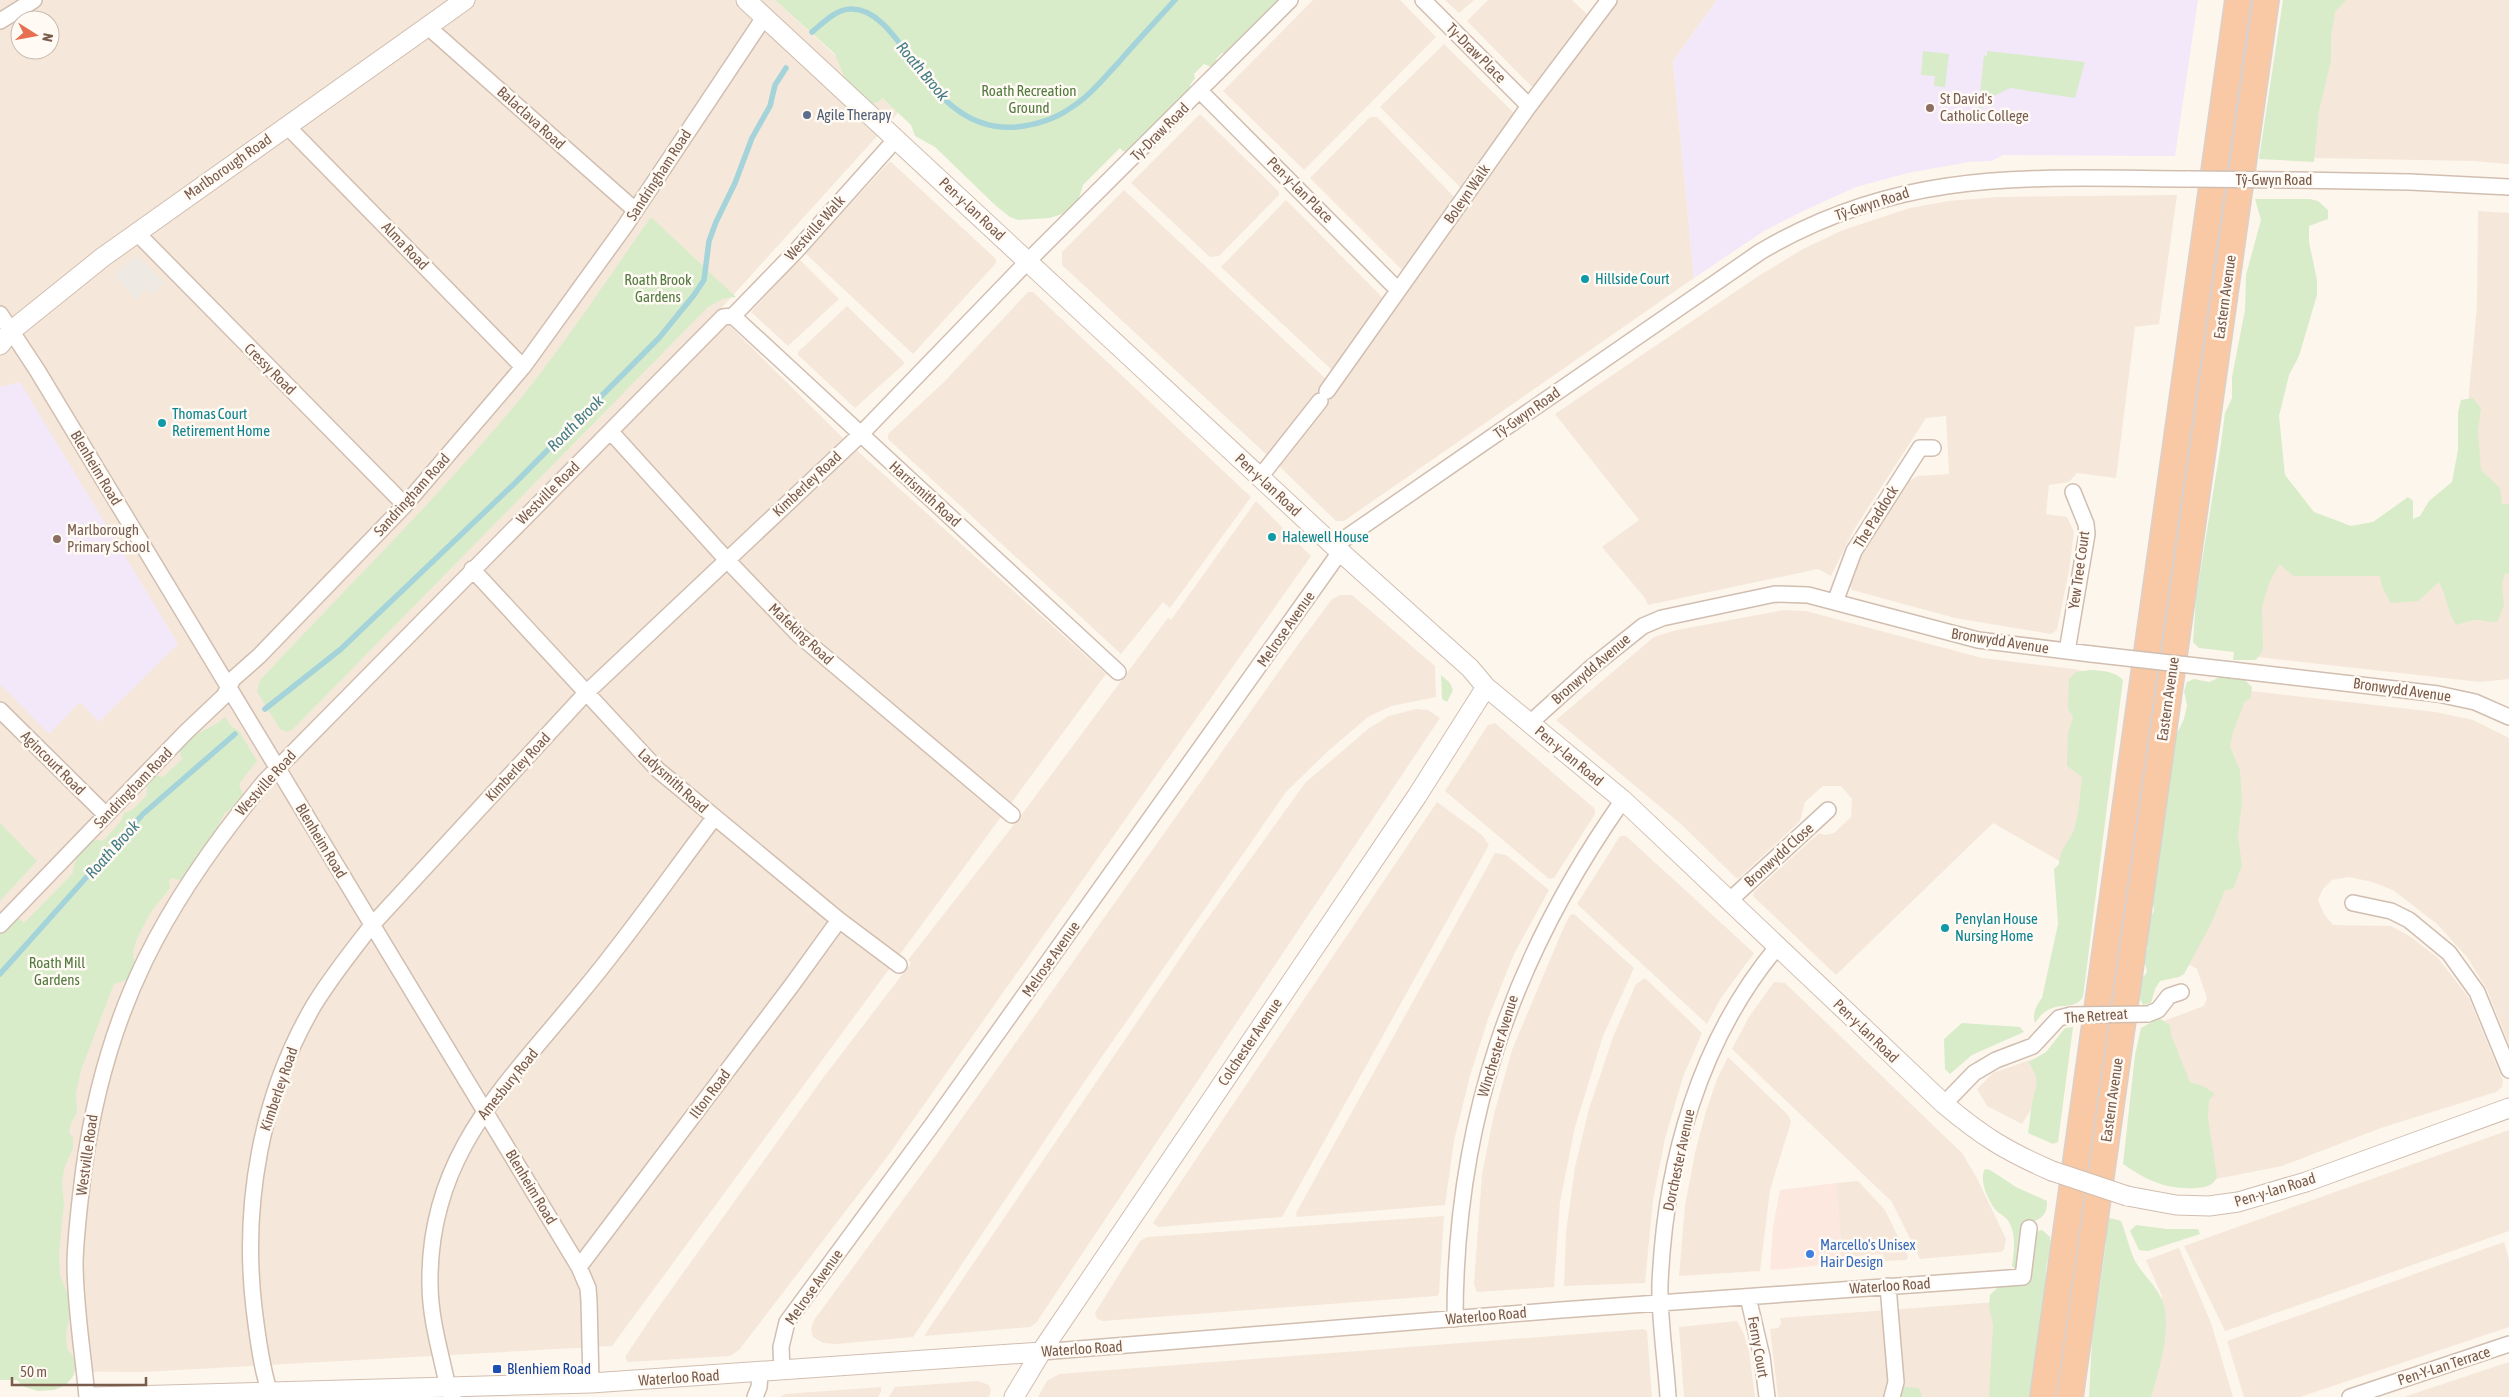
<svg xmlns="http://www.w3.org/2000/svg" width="2509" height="1397" font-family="'Asap Condensed',sans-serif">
  <rect width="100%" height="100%" fill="#fdf6ec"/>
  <path fill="#f5e8da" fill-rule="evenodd" d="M0 0H775L898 113 717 313 843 438 1106 674 612 1346 143 1372 0 1371ZM20 20H50V50H20Z
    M1313 0H1400L1436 37 1304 170 1223 91Z
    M1445 0H1474L1459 13Z
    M1488 0H1572L1588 15 1533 88 1467 21Z
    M1619 0H1717L1673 61 1694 278 1344 521H1336L1278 465 1329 401 1530 115Z
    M2324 0H2509V164L2473 161 2314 158Z
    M1444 44 1514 113 1462 189 1380 107Z
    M1200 114 1279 192V195L1219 256 1210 257 1131 183Z
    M1370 117H1377L1455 198 1403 271 1310 178Z
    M890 161 996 259V263L913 354 805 253Z
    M1124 190 1327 380 1268 456 1062 265V252Z
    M2177 195 2159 324 2135 327 2116 478 2077 473 2069 482 2049 485 2046 514 2067 517 2074 532 2069 571 2057 630 2051 634 1955 618 1852 590 1850 586 1864 550 1907 482 1918 476 1949 474 1946 416 1926 418 1855 528 1831 576 1818 569 1648 605 1645 598 1602 547 1639 520 1555 414 1757 277 1803 249 1843 230 1910 208 1948 201 1998 197Z
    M1286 200 1383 298 1333 371 1221 267Z
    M2478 211 2509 213V679L2480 682 2239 655 2254 533 2450 557 2464 447 2477 306Z
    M799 259 839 299 788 346 751 312Z
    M1028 292H1033L1251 497 1170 608 1163 602 1121 654 888 439V434L944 382Z
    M847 306 905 363 855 408 798 355V352Z
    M1256 501 1311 556 887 1157 739 1350 730 1356 628 1362 625 1357 655 1312 823 1078 911 963 908 960 1019 818 1168 618 1171 620Z
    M1340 595H1352L1435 666 1436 697 1391 706 1368 717 1327 752 1286 792 1078 1091 913 1337 837 1344 823 1343 813 1337 811 1329 814 1320 933 1159 1292 653 1332 599Z
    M1784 610 1806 611 1982 658 2074 669 2104 676 2075 870 1993 823 1836 975 1753 896 1754 892 1819 833 1825 835 1834 833 1851 817 1852 799 1841 786H1823L1805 802 1800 821 1739 878H1736L1681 824 1556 720 1654 637 1677 630Z
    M2234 689 2436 712 2473 720 2509 738V1045L2487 990 2467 957 2437 924 2393 890 2372 882 2349 877 2332 880 2323 889 2318 900 2324 914 2333 925 2391 926 2411 937 2438 958 2469 998 2503 1081 2502 1087 2496 1092 2381 1128 2282 1166 2211 1180 2158 1023 2204 1006 2207 998 2197 969 2190 965 2177 968 2222 788Z
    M1416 709 1428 710 1440 718 1036 1323 1030 1327 924 1336 1200 929 1305 783 1368 729 1389 716Z
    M1495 723 1595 809V814L1554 878 1549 879 1445 791 1488 725Z
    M1437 802 1482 835 1489 845 1282 1217 1158 1227 1153 1223Z
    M1620 836H1626L1754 953 1721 998 1707 1024 1577 904Z
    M1495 853 1506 855 1549 890 1514 954 1488 1019 1470 1076 1454 1141 1445 1205 1297 1217 1296 1213Z
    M1574 914 1634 968 1603 1036 1575 1127 1560 1202 1554 1287 1477 1292 1474 1284 1482 1174 1494 1114 1512 1050 1563 929 1570 915Z
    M1645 978 1702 1033 1683 1077 1665 1139 1653 1200 1645 1283 1564 1286 1566 1232 1575 1167 1589 1109 1613 1037 1636 984Z
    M1774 982 1785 983 1962 1153 1977 1178 2006 1239 2004 1250 2000 1252 1920 1259 1892 1202 1732 1049 1749 1017Z
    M1728 1057 1788 1115 1791 1122 1770 1190 1760 1271 1679 1276 1685 1206 1695 1153 1706 1111 1717 1079Z
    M2038 1057 2042 1076 2035 1103 2022 1124 1987 1106 1977 1089 1993 1073Z
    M2509 1130V1231L2225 1331 2184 1246Z
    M1858 1181 1885 1210 1908 1257 1906 1260 1884 1261 1883 1254 1842 1257 1836 1183Z
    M1444 1216 1439 1293 1437 1296 1103 1321 1097 1319 1095 1313 1140 1241 1147 1237Z
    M2504 1242 2509 1259V1327L2300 1397H2244L2227 1341Z
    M2179 1248 2211 1323 2233 1397H2149L2162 1319V1296L2146 1260Z
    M2009 1301 1994 1397H1778L1770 1329 1778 1328 1781 1324 1780 1318Z
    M1737 1321 1744 1334 1749 1352 1755 1397H1684L1679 1327Z
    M1644 1329 1647 1331 1652 1397H1038L1047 1381 1059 1374Z
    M2509 1362V1397H2404Z
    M978 1381 989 1385 991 1390 989 1397H889L895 1387Z
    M881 1387V1392L878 1397H780L785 1394Z"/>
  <path fill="#fde8e0" d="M1836 1183 1843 1263 1772 1270 1770 1268 1773 1227 1780 1190Z"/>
  <path fill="#efe9e4" d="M137 255 164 283 151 295 146 289 135 300 115 274Z"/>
  <path fill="#f3e8fa" d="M1717 0H2198L2175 156 2003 155 1992 161 1969 162 1908 173 1856 187 1803 211 1764 231 1694 278 1673 61Z
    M20 382 178 644 99 722 80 702 49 734 0 684V387Z"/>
  <path fill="#d8ecc9" d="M775 0H1284L1266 29 1265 35 1229 55 1222 53 1216 59 1220 65 1216 69 1204 64 1194 74 1195 78 1190 85 1189 95 1151 136 1143 135 1134 146 1124 152 1120 148 1083 185 1077 204 1065 213 1050 218 1018 220 1010 217 996 206 935 147 915 136 911 125 882 98 878 102 866 105 850 91 835 54Z
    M2283 0H2346L2335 12 2331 38V61L2319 111 2314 162 2259 159Z
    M1923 51 1949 54 1945 87 1934 86 1935 76 1921 75Z
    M1987 51 2085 62 2075 98 2010 88 1992 97 1978 112 1984 55 1987 56Z
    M2255 199H2310L2318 201 2328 210V219L2309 226V242L2317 280V295L2299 356 2289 375 2279 416 2285 475 2314 512 2351 526 2373 522 2408 497 2413 501V519L2420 516 2429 501 2452 482 2458 450V412L2461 400 2473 398 2481 408 2478 432 2481 470 2500 488 2502 504H2509V574L2505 573 2502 586 2504 605 2498 621C2489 624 2485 620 2477 620 2470 620 2463 623 2456 625 2447 612 2447 596 2439 582L2418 601 2391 603 2382 587 2380 576H2293L2280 564 2270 581 2262 606 2263 650 2256 660H2233L2234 652 2199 648 2193 642 2196 598 2220 450 2225 413 2232 398V377L2245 310 2246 275 2261 220Z
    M651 217 736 297 725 298 708 307 293 729 287 732 280 729 257 692 260 680C347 587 439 497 520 399 567 341 608 278 651 217Z
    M2091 670C2104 671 2114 671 2123 680L2083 997C2071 1015 2053 995 2035 1023 2032 1014 2036 1006 2042 998L2058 924 2054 869 2059 864C2060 849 2067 844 2073 832 2079 819 2080 792 2082 777L2067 766 2068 733 2073 717 2068 709 2069 679 2076 672Z
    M2228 674 2242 677 2252 687 2250 699 2245 701 2233 732 2230 747 2240 770 2242 802 2238 836 2242 866 2233 889 2225 890 2211 924 2184 974 2179 977 2160 981 2155 989 2151 1003 2143 1005 2137 992V985L2147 972 2144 958 2148 947 2145 941 2147 927 2154 910 2149 879 2161 803 2167 797 2164 795 2171 774 2170 756 2172 744 2184 719 2187 705 2184 691 2187 682 2194 679 2209 682Z
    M1441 675 1450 683 1453 690 1447 702 1442 699Z
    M225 717 232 727 239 731 257 761 239 784 243 795 238 803 224 814 207 847 185 881 171 878 169 881 170 888 150 913 136 941 133 951 135 970 127 980 114 984 81 1070 76 1093 77 1113 71 1123 69 1133 73 1137V1148L64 1169 62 1183 64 1202 59 1253 60 1275 72 1304 66 1334 67 1348 76 1361 74 1375 66 1385 54 1390 38 1391 22 1386 17 1380H0V924L10 920 20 919 24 923 73 873C74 859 85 835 103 841L121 821 124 813 132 810 147 795C145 783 150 772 163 777L182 759 179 750C190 733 211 730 225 717Z
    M0 823 37 861 0 901Z
    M2159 1018 2170 1025 2171 1035 2190 1082 2203 1086 2215 1094 2209 1100 2208 1118 2217 1177C2213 1186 2206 1187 2197 1188 2168 1190 2147 1181 2123 1164L2135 1055 2141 1028Z
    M1962 1023 2020 1027 2024 1032 1972 1055 1950 1074 1945 1069 1944 1039Z
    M2073 1027 2058 1142 2053 1144 2028 1133C2030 1123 2030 1114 2032 1104 2036 1083 2041 1084 2029 1062L2046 1052 2065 1028Z
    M1985 1169 1990 1170 2016 1187 2047 1201C2048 1224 2028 1219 2020 1229L2022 1236 2042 1230 2050 1237 2051 1245 2046 1268 2044 1344 2034 1370 2029 1397H1989L1993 1325 1989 1307 1990 1295 1998 1287 2010 1282 2017 1271 2012 1266C2014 1252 2016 1237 2010 1224 2007 1216 1998 1214 1994 1208 1987 1197 1979 1180 1985 1169Z
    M2110 1218 2121 1221C2126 1233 2129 1248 2135 1261 2144 1277 2162 1290 2165 1310 2169 1337 2159 1371 2151 1397H2089L2092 1339 2106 1244C2105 1234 2101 1226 2110 1218Z
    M2136 1225 2167 1229H2198L2200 1234 2148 1251 2139 1250 2130 1231Z
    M1904 1387 1919 1388 1922 1397H1899Z"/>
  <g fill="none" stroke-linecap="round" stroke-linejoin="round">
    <path stroke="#a5d3da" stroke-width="5.5" d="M812 32C823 23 836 9 851 9 906 8 924 134 1016 127 1035 125 1053 120 1069 109 1089 97 1103 79 1119 62 1137 41 1156 21 1175 0
      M265 709 341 649 514 484 659 338 694 295 704 280 709 241 716 222 735 183 752 138 770 106 775 85 786 68
      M0 974 143 814 235 734"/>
    <g stroke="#d1beb0" stroke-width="18">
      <path id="minor" d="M1423 0 1529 106
        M0 21 34 0
        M427 26 635 210
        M1200 91 1398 290
        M287 126 523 367
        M2294 180 2410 182 2509 187
        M136 232 405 505
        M0 314 37 370 579 1267 588 1288 589 1301 591 1383
        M733 316 1118 672
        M733 316 796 251 896 139
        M1327 391 1529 106 1609 0
        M611 432 726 559 799 635 1012 815
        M1260 477 1320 401
        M1334 546 1760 252C1903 167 2030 178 2189 179
        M472 569 658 770 839 920 899 965
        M1835 602 1854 551 1920 448H1933
        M2067 651 2087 534 2086 524 2073 492
        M2232 670 2438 694 2475 702 2509 717
        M0 710 106 815
        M1530 723 1593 666 1643 626 1662 618 1775 594 1808 595 1978 640 2091 654
        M1730 900 1828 810
        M2353 903 2391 911 2409 920 2449 953 2477 992 2509 1070
        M0 925 186 732 224 696 233 679 259 656 405 505 523 367 625 226 765 16
        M2148 1014 2158 1010 2169 996 2181 992
        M1944 1104 1974 1073 1996 1060 2033 1046 2059 1018 2071 1015
        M579 1267 792 985 839 920
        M1888 1286 1896 1382 1892 1397
        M1748 1297 1762 1357 1767 1397
        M1455 1319C1455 1124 1511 959 1623 800
        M1041 1352 1561 1310 2023 1277 2029 1228
        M782 1371 781 1347 787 1322 932 1125 1340 552
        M87 1397C83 1352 75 1307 75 1262 76 1230 80 1199 84 1168 106 1009 164 903 265 781L723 317 733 316
        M272 1397C262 1376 257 1332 254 1308 242 1205 261 1095 314 1005 331 977 352 951 372 925L585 694 860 435 1028 261 1290 0
        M453 1397 448 1388C441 1354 430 1319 430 1284 428 1155 506 1085 581 993 628 937 670 876 714 818
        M755 1397 759 1387 760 1373
        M1668 1397C1666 1362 1659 1318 1660 1284 1665 1163 1699 1040 1778 946
        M2350 1397 2509 1344"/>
    </g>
    <g stroke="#d1beb0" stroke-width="21">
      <path id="tertiary" d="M746 0 1334 546 1470 668 1486 687 1623 800 1944 1104C1982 1136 2006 1151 2052 1171
        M0 345 11 331 103 257 465 0
        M2127 1196 2176 1205 2209 1206 2238 1202 2306 1182 2509 1108
        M92 1397 591 1383 1041 1352
        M1014 1397 1041 1352 1417 796 1486 687"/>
    </g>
    <g stroke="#dad1cd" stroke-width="28">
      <path id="trunk" d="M2043 1397 2238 0
        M2070 1397 2266 0"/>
    </g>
    <use href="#minor" stroke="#fff" stroke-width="15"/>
    <use href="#tertiary" stroke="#fff" stroke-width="19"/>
    <use href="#trunk" stroke="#f9c8a4" stroke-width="25"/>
    <g stroke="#d1beb0" stroke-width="18" stroke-linecap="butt">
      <path id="minor-bridge" d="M2189 179 2294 180
        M2091 654 2232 670
        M2071 1015 2148 1014"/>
    </g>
    <g stroke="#d1beb0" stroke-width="21" stroke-linecap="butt">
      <path id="tertiary-bridge" d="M2052 1171 2127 1196"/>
    </g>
    <use href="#minor-bridge" stroke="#fff" stroke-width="15"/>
    <use href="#tertiary-bridge" stroke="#fff" stroke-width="19"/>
  </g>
  <g fill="#8d6e63" stroke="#fffaf3" stroke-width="2">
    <circle cx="1930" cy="108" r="5"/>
    <circle cx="57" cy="539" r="5"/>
  </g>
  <circle fill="#5c6f8a" stroke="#fffaf3" stroke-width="2" cx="807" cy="115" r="5"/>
  <g fill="#0f9aa8" stroke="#fffaf3" stroke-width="2">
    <circle cx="1585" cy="279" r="5"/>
    <circle cx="162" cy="423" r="5"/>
    <circle cx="1272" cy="537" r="5"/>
    <circle cx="1945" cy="928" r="5"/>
  </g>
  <circle fill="#3f7fe0" stroke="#fffaf3" stroke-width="2" cx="1810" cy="1254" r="5"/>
  <rect fill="#1a4fb4" stroke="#fffaf3" stroke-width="2" x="492" y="1364" width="10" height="10" rx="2.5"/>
  <g text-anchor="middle" stroke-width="5" stroke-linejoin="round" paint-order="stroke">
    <g font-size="15" fill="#7a5c4d" stroke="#fffaf3">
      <text transform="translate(1476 53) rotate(45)" y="5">Ty-Draw Place</text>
      <text transform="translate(531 118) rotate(42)" y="5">Balaclava Road</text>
      <text transform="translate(1160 132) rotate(-45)" y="5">Ty-Draw Road</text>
      <text transform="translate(228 167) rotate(-35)" y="5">Marlborough Road</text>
      <text transform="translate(659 175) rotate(-57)" y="5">Sandringham Road</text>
      <text x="2274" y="185">Tŷ-Gwyn Road</text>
      <text transform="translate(1300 190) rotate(45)" y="5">Pen-y-lan Place</text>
      <text transform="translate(1467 194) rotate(-55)" y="5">Boleyn Walk</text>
      <text transform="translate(1872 204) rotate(-18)" y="5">Tŷ-Gwyn Road</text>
      <text transform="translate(972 209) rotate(43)" y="5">Pen-y-lan Road</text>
      <text transform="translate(815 228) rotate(-48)" y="5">Westville Walk</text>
      <text transform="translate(405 246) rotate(46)" y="5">Alma Road</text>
      <text transform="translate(2225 297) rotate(-82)" y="5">Eastern Avenue</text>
      <text transform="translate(270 369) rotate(45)" y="5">Cressy Road</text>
      <text transform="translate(1527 413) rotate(-35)" y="5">Tŷ-Gwyn Road</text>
      <text transform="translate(96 468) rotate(59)" y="5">Blenheim Road</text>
      <text transform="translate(807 484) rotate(-43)" y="5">Kimberley Road</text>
      <text transform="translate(1268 485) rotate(43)" y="5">Pen-y-lan Road</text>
      <text transform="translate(548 493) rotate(-45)" y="5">Westville Road</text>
      <text transform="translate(925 494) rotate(42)" y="5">Harrismith Road</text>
      <text transform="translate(412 495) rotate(-48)" y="5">Sandringham Road</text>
      <text transform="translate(1876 517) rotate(-58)" y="5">The Paddock</text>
      <text transform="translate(2079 570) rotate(-82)" y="5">Yew Tree Court</text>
      <text transform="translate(1286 629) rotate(-55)" y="5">Melrose Avenue</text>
      <text transform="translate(801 634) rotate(43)" y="5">Mafeking Road</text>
      <text transform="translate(2000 641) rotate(9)" y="5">Bronwydd Avenue</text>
      <text transform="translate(1591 669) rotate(-41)" y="5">Bronwydd Avenue</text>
      <text transform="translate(2402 690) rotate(8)" y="5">Bronwydd Avenue</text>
      <text transform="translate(2168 699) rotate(-82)" y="5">Eastern Avenue</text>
      <text transform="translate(1569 756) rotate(40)" y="5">Pen-y-lan Road</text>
      <text transform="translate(53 763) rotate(45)" y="5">Agincourt Road</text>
      <text transform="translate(518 767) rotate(-47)" y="5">Kimberley Road</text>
      <text transform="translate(673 781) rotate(42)" y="5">Ladysmith Road</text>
      <text transform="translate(266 783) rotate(-48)" y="5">Westville Road</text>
      <text transform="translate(133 788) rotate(-46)" y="5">Sandringham Road</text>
      <text transform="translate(321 841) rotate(59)" y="5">Blenheim Road</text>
      <text transform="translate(1779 855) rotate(-42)" y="5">Bronwydd Close</text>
      <text transform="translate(1051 959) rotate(-55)" y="5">Melrose Avenue</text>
      <text transform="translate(2096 1016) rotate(-4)" y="5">The Retreat</text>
      <text transform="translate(1866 1031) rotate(44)" y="5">Pen-y-lan Road</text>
      <text transform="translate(1250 1042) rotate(-56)" y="5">Colchester Avenue</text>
      <text transform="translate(1498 1046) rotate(-73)" y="5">Winchester Avenue</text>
      <text transform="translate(508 1084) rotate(-51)" y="5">Amesbury Road</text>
      <text transform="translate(279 1089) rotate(-71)" y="5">Kimberley Road</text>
      <text transform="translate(710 1094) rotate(-53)" y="5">Ilton Road</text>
      <text transform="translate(2112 1100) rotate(-82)" y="5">Eastern Avenue</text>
      <text transform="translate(87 1155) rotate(-82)" y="5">Westville Road</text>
      <text transform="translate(1679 1160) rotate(-78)" y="5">Dorchester Avenue</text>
      <text transform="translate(531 1187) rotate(59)" y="5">Blenheim Road</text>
      <text transform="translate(2275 1190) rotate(-17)" y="5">Pen-y-lan Road</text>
      <text transform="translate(1890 1286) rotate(-4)" y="5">Waterloo Road</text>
      <text transform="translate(814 1287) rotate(-55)" y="5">Melrose Avenue</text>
      <text transform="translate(1486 1316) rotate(-5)" y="5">Waterloo Road</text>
      <text transform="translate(1758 1347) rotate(80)" y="5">Ferny Court</text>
      <text transform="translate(1082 1349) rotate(-4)" y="5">Waterloo Road</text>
      <text transform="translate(2444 1366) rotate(-18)" y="5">Pen-Y-Lan Terrace</text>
      <text transform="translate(679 1378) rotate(-4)" y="5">Waterloo Road</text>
    </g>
    <g font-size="15" fill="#537a41" stroke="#fffaf3">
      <text x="1029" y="96">Roath Recreation<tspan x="1029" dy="17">Ground</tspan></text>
      <text x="658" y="285">Roath Brook<tspan x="658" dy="17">Gardens</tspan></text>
      <text x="57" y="968">Roath Mill<tspan x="57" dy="17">Gardens</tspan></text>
    </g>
    <g font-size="15" fill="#785e54" stroke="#fffaf3" text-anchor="start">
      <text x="1940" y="104">St David's<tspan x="1940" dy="17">Catholic College</tspan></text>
      <text x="67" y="535">Marlborough<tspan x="67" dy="17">Primary School</tspan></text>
    </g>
    <g font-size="15" fill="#4e5e75" stroke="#fffaf3" text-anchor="start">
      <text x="817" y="120">Agile Therapy</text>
    </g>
    <g font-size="15" fill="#0d838f" stroke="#fffaf3" text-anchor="start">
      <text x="1595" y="284">Hillside Court</text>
      <text x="172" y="419">Thomas Court<tspan x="172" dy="17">Retirement Home</tspan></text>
      <text x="1282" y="542">Halewell House</text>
      <text x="1955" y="924">Penylan House<tspan x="1955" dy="17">Nursing Home</tspan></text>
    </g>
    <g font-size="15" fill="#366cbe" stroke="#fffaf3" text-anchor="start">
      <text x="1820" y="1250">Marcello's Unisex<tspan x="1820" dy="17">Hair Design</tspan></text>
    </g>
    <g font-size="15" fill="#164399" stroke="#fffaf3" text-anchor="start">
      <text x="507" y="1374">Blenhiem Road</text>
    </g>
    <g font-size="16" font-style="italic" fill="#437c86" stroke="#fffaf3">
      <text transform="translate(923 71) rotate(50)" y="6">Roath Brook</text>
      <text transform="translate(575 423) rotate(-45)" y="6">Roath Brook</text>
      <text transform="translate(112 849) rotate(-48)" y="6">Roath Brook</text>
    </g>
  </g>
  <g transform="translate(35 35) rotate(101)"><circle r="24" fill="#fffaf3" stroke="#cabbb1"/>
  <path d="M0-4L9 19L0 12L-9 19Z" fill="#e76f51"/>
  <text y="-8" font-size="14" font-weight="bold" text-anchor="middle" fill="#7a5c4d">N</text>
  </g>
  <path d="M12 1377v8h134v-8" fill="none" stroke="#7a5c4d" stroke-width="2.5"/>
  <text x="20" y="1377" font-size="15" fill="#7a5c4d" stroke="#fffaf3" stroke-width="4" paint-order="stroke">50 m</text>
</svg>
